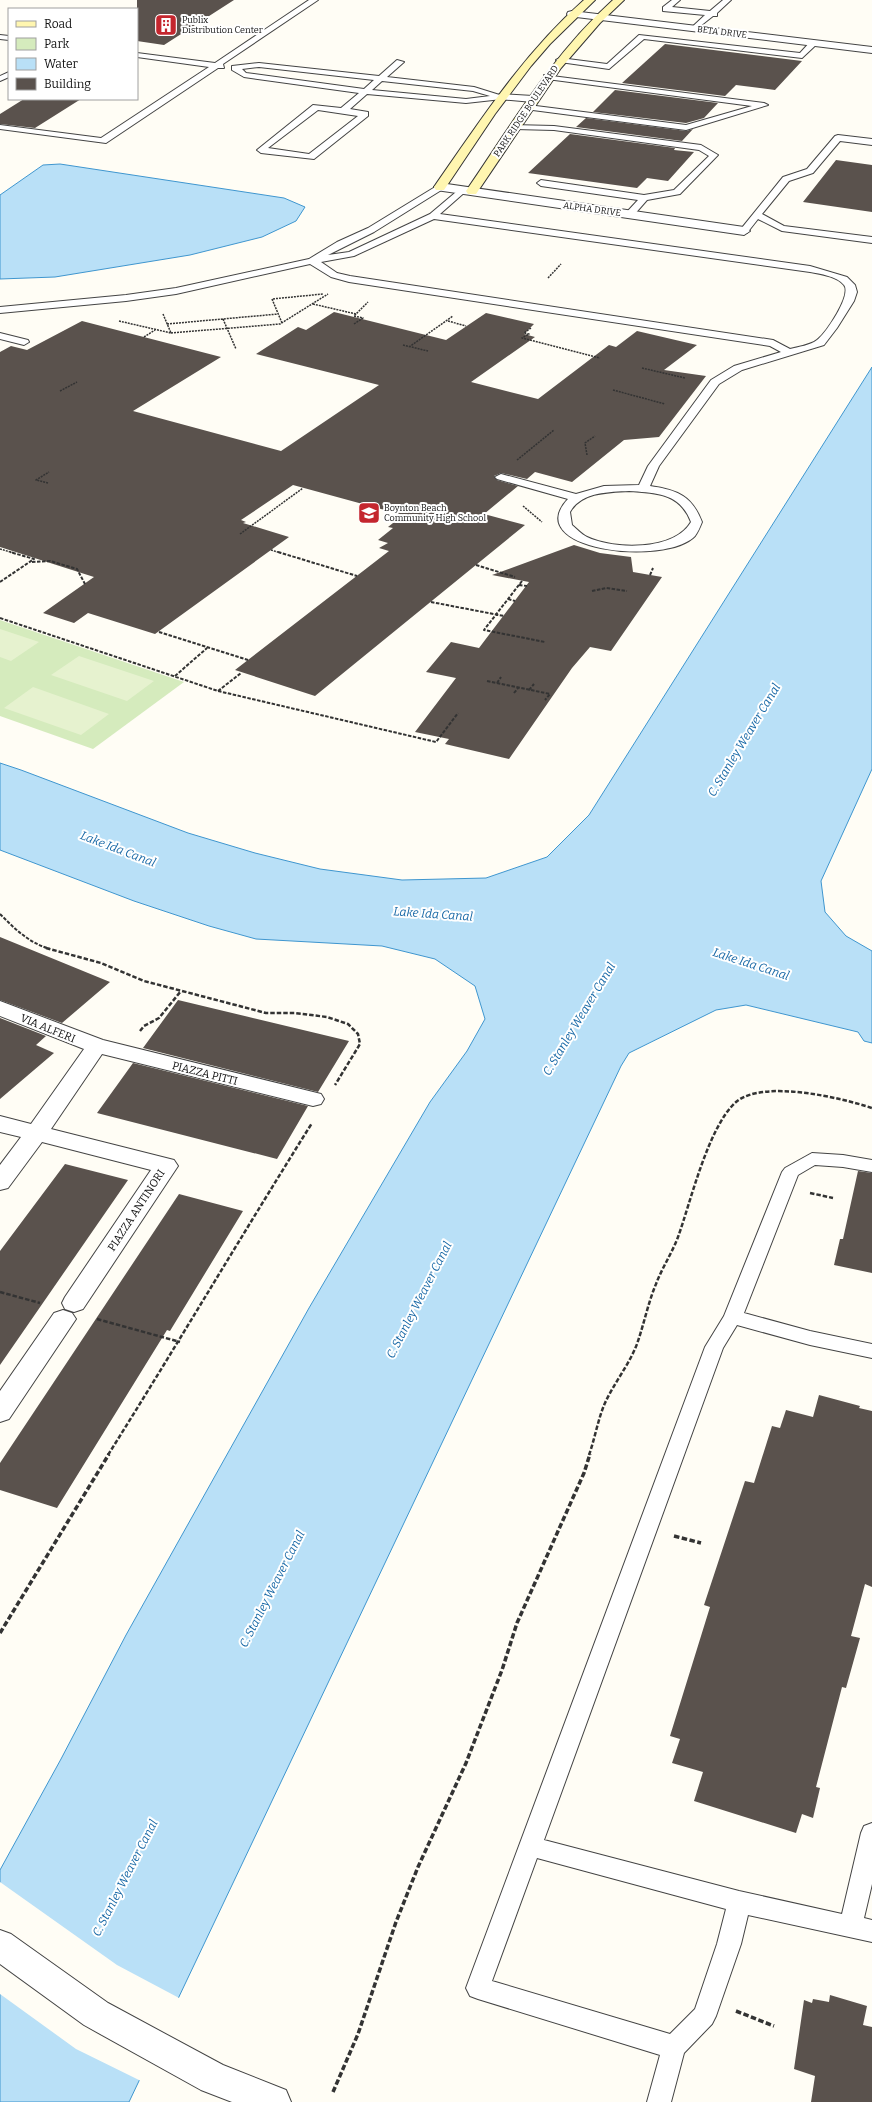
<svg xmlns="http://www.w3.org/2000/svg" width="872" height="2102" font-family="Bitter,serif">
  <rect width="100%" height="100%" fill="#fffdf5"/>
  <path fill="#d5ebbd" d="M0 620 184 682 93 749 0 716Z"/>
  <path fill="#e6f2cf" d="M0 629 39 642 11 661 0 657Z
    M79 656 154 681 127 701 51 675Z
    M33 687 109 714 81 735 4 708Z"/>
  <path fill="#b9e0f7" stroke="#3f96cf" d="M60 164 284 198 305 207 296 221 262 237 190 255 55 277 0 279V195L43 165Z
    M872 367V769L821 881 825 912 846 936 872 951V1043L864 1041 858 1032 746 1005 716 1010 629 1053 621 1066 129 2102H0V1870L61 1759 126 1635 309 1308 430 1102 467 1051 485 1019 475 986 435 959 382 946 256 939 209 926 134 901 0 850V763L21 770 188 833 255 853 320 869 402 880 486 878 547 857 589 815Z"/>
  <path fill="#fffdf5" d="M0 1882 117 1965 181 1999 141 2081 76 2049 0 1994Z"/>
  <path fill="#5a524d" d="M137 0H234L164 45 137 41Z
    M665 44 802 61 775 90 736 85 725 96 622 83Z
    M615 90 718 103 704 118 686 123 593 112Z
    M24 99H81L35 128 0 124V114Z
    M586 118 686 131 693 129 682 141 576 127Z
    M570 134 675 148 674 150 694 152 668 181 647 178 637 188 528 173Z
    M836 160 872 165V212L803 202Z
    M334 312 446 340 486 313 534 324 524 334 535 337 471 382 538 399 609 345 616 347 637 331 697 345 664 370 706 376 659 437 624 440 572 482 535 472 527 479 501 473 494 476 497 480 518 486 484 514 525 525 315 696 235 670 389 551 379 548 388 543 378 540 393 528 388 527 403 515 293 485 241 520 246 522 243 523 289 537 155 634 88 613 74 623 43 613 94 577 0 547V352L11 346 27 350 82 321 221 357 133 411 281 451 379 385 256 354 298 327 306 330Z
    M574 545 600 553 631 557 633 572 662 577 611 651 590 647 572 668 509 759 445 744 449 739 415 732 456 678 426 672 451 642 479 648 529 582 492 575Z
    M0 937 110 982 62 1023 0 1000Z
    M178 1000 349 1041 318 1092 143 1048Z
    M0 1018 46 1036 36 1045 54 1053 0 1099Z
    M133 1063 308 1106 277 1159 97 1113Z
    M65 1164 128 1180 0 1365V1251Z
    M858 1171 872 1173V1273L834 1265 840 1239H843Z
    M179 1194 243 1211 170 1331 167 1330 57 1508 0 1490V1463Z
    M819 1395 860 1406 859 1408 872 1411V1587L865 1584 851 1636 860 1638 846 1688 842 1687 816 1787 820 1788 813 1818 802 1814 796 1833 694 1801 703 1772 672 1763 680 1739 670 1736 710 1607 704 1605 745 1481 754 1483 772 1426 780 1428 786 1410 813 1417Z
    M830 1995 867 2006 863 2025 872 2027V2102H811L815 2076 794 2069 804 2000 812 2003 813 1999 829 2002Z"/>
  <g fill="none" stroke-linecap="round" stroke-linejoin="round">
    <g stroke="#444" stroke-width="2">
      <path id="lane" d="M309 0H318L223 64 224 68H218L106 143 0 129V125L101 138 209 67 137 57V53L215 63Z
        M672 0H680L672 7 710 11 723 0H731L717 13V16H713L694 31 690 29 705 15 663 11V7Z
        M0 35 9 36V40L0 39Z
        M639 35 800 53 811 41 818 43 802 58 644 39 609 69 560 62 556 60 560 58 607 64Z
        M397 60 404 62 387 77 474 87 506 97 502 99 466 103 367 94 350 109 368 112V116L314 159 261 153 257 150 313 105 341 108 359 93 244 77 232 70V66L259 63 379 76ZM259 67 374 80 364 89 246 73 242 69ZM382 81 473 91 490 96 466 99 372 90ZM318 110 358 116 309 154 268 148Z
        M9 72V77L0 81V76Z
        M544 75 764 103 768 105 686 130 525 109 524 107 528 105 686 125 752 106 547 79H544Z
        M512 125 554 126 701 145 718 155 680 194 647 200 633 216 630 217 625 214 638 200 541 186 537 183 541 180 644 195 674 190 709 156 699 150 554 130 515 129H512Z
        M838 135 872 139V145L840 141 813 173 789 181 762 214 784 226 872 237V243L782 231 758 219 747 233H741V229L783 177 807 169 835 136Z
        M440 184 443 185V189L374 232 328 255 349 252 430 214 462 187 465 188V192L440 214 810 266 847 277 855 285 857 292 854 301 837 328 824 345 742 370 719 384 659 466 650 486C678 490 692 496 702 522 700 527 698 532 695 536 665 567 520 550 568 499L497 479 495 477 501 474 576 494 604 486 639 485 648 466 711 380 734 366 781 352 770 346 349 282 331 277 310 264 176 294 126 301 0 313V307L126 295 176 288 309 259 337 242 368 228ZM434 219 810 272C820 274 837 276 844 285 852 295 826 333 817 340 811 345 798 347 790 349L773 340 350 276 337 273 321 262 354 256ZM629 491C657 493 680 493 691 522 674 551 614 550 587 537 581 534 577 529 572 525L570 512C581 492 609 492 629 491Z
        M0 333 28 340 29 342 24 345 0 339Z
        M812 1153 843 1155 872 1160V1172L843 1167 815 1165 798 1175 744 1313 810 1331 872 1344V1358L810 1345 737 1325 723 1348 544 1840 739 1891 842 1914 861 1833 864 1826 872 1823V1884L864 1918 872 1920V1942L748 1915 741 1944 716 2016 712 2024 684 2053 671 2102H647L660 2055 478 1999 470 1996 466 1988 705 1347 724 1316 782 1172 785 1168ZM537 1858 726 1909 717 1944 695 2009 670 2034 492 1981Z"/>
    </g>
    <g stroke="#444" stroke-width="2">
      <path id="street" d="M572 11 872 47V53L568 16 567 14 568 12Z
        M502 94 533 96 539 99 533 102 498 99 496 97 498 95Z
        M440 183 744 227 750 231 744 235 436 190 434 187Z
        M0 1001 103 1040 313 1092 321 1094 324 1099 321 1104 313 1106 102 1054 51 1129 174 1160 178 1166 83 1309 74 1312 65 1309 62 1303 65 1297 151 1170 42 1142 8 1188 0 1190V1165L21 1137 0 1132V1116L31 1124 84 1049 0 1016Z
        M63 1310 72 1313 76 1319 9 1419 0 1422V1391L54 1313Z
        M0 1930 11 1934 108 2003 223 2065 286 2090 291 2102H232L201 2090 84 2025 0 1964Z"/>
    </g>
    <g stroke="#333" stroke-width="2">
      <path id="secondary" d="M584 0H595L550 44 531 66 495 114 444 190H436L434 187C480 121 523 54 584 0Z
        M613 0H624L600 23 561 68 476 194H468L466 191C512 124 552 55 613 0Z"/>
    </g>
    <path stroke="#333" stroke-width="1.5" stroke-dasharray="2 1" stroke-linecap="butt" d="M548 278 561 264
      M313 304 356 314 368 302
      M223 319 236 349
      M119 321 171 333 163 314
      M448 321 466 326
      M282 323 272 299 323 294
      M167 324 278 314
      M354 324 363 318 354 316 356 314
      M531 328 524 333 529 334 522 338 600 358
      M171 333 280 324 328 294
      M144 337 155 330
      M403 345 428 351
      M409 347 453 316
      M642 368 685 378
      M613 390 665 404
      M60 391 77 382
      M587 455 585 443 595 436
      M517 460 554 430
      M48 483 36 480 49 472
      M523 506 542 522
      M240 534 303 488
      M0 549 14 553
      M271 550 281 553"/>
    <path stroke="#333" stroke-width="2" stroke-dasharray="3.5 1.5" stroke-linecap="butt" d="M278 552 357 576
      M32 562 50 561 77 569 85 584
      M476 565 515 577
      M650 575 653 568
      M522 581 484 630 545 642
      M0 582 34 559 10 552
      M519 585 527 586
      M592 591 606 588 627 591
      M508 599 515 601
      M431 602 504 616
      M0 618 218 691 436 742 458 713
      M159 632 248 660
      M175 676 207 648
      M487 681 550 694 545 700
      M497 683 501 677
      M529 690 534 684
      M218 691 241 673
      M514 693 518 688
      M0 914C15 929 29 943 50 949"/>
    <path stroke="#333" stroke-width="2.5" stroke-dasharray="4.5 2" stroke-linecap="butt" d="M46 948 101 963 144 981 266 1013H295L327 1017 348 1024 358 1034 360 1044 335 1085
      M140 1031 144 1026 159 1018 181 991
      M810 1193 833 1198
      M0 1292 40 1303
      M97 1319 180 1342
      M108 1455C177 1345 243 1233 312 1123
      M589 1455C595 1438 598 1419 605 1403 614 1383 629 1365 637 1344 644 1324 648 1303 656 1284 662 1268 672 1253 678 1237 691 1201 708 1127 736 1102 763 1079 842 1098 872 1108"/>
    <path stroke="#333" stroke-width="3.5" stroke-dasharray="5.5 2.5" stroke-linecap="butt" d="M674 1536 701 1543
      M0 1633 109 1454
      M736 2011 774 2026
      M333 2092 358 2034 396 1922 418 1867 466 1763 502 1670 517 1623 584 1473 590 1454"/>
    <use href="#lane" fill="#fff" fill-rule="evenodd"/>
    <use href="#street" fill="#fff" fill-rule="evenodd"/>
    <use href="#secondary" fill="#fff6b0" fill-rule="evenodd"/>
  </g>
  <defs>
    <g id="building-square" transform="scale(1.15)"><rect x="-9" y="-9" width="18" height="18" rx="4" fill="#c4262e" stroke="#fff"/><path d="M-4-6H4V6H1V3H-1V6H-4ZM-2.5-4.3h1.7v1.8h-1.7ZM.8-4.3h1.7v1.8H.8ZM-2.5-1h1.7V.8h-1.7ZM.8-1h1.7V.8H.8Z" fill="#fff"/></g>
    <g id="school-square" transform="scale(1.15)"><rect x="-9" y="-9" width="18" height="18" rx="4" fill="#c4262e" stroke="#fff"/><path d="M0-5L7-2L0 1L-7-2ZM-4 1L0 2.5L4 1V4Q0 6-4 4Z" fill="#fff"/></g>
  </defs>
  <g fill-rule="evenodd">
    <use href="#building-square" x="166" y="25"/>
    <use href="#school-square" x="369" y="513"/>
  </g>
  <g text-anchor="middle" stroke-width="4" stroke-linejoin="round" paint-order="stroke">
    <g font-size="9" fill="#111" stroke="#fff" text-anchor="start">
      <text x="182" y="23">Publix<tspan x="182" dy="10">Distribution Center</tspan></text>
      <text x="384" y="511">Boynton Beach<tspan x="384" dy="10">Community High School</tspan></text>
    </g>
    <g font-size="9" fill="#111" stroke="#fff">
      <text transform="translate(722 32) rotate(7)" y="3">BETA DRIVE</text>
      <text transform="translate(526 111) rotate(-56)" y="3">PARK RIDGE BOULEVARD</text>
      <text transform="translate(592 209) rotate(8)" y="3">ALPHA DRIVE</text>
    </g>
    <g font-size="11" fill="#111" stroke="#fff">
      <text transform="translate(48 1028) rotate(22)" y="4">VIA ALFERI</text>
      <text transform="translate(205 1073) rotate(14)" y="4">PIAZZA PITTI</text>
      <text transform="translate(136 1210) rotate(-57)" y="4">PIAZZA ANTINORI</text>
    </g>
    <g font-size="12" font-style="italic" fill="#1768a6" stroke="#fff">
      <text transform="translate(744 740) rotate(-59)" y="4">C. Stanley Weaver Canal</text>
      <text transform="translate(118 849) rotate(21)" y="4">Lake Ida Canal</text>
      <text transform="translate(433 914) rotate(4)" y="4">Lake Ida Canal</text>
      <text transform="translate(751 964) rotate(18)" y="4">Lake Ida Canal</text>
      <text transform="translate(579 1019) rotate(-59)" y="4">C. Stanley Weaver Canal</text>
      <text transform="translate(419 1300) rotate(-63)" y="4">C. Stanley Weaver Canal</text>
      <text transform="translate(272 1589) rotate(-63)" y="4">C. Stanley Weaver Canal</text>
      <text transform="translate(125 1878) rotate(-63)" y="4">C. Stanley Weaver Canal</text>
    </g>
  </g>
  <rect x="8" y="8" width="130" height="92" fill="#ffffff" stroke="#a0a0a0"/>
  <rect x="16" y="21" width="20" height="6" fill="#fff6b0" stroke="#a0a0a0"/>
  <text x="44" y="28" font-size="12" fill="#111111">Road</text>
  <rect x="16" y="38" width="20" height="12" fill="#d5ebbd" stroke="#a0a0a0"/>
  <text x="44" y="48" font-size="12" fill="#111111">Park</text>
  <rect x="16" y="58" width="20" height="12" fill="#b9e0f7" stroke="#a0a0a0"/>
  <text x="44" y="68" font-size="12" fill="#111111">Water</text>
  <rect x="16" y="78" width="20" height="12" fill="#5a524d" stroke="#a0a0a0"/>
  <text x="44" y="88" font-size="12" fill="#111111">Building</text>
</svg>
